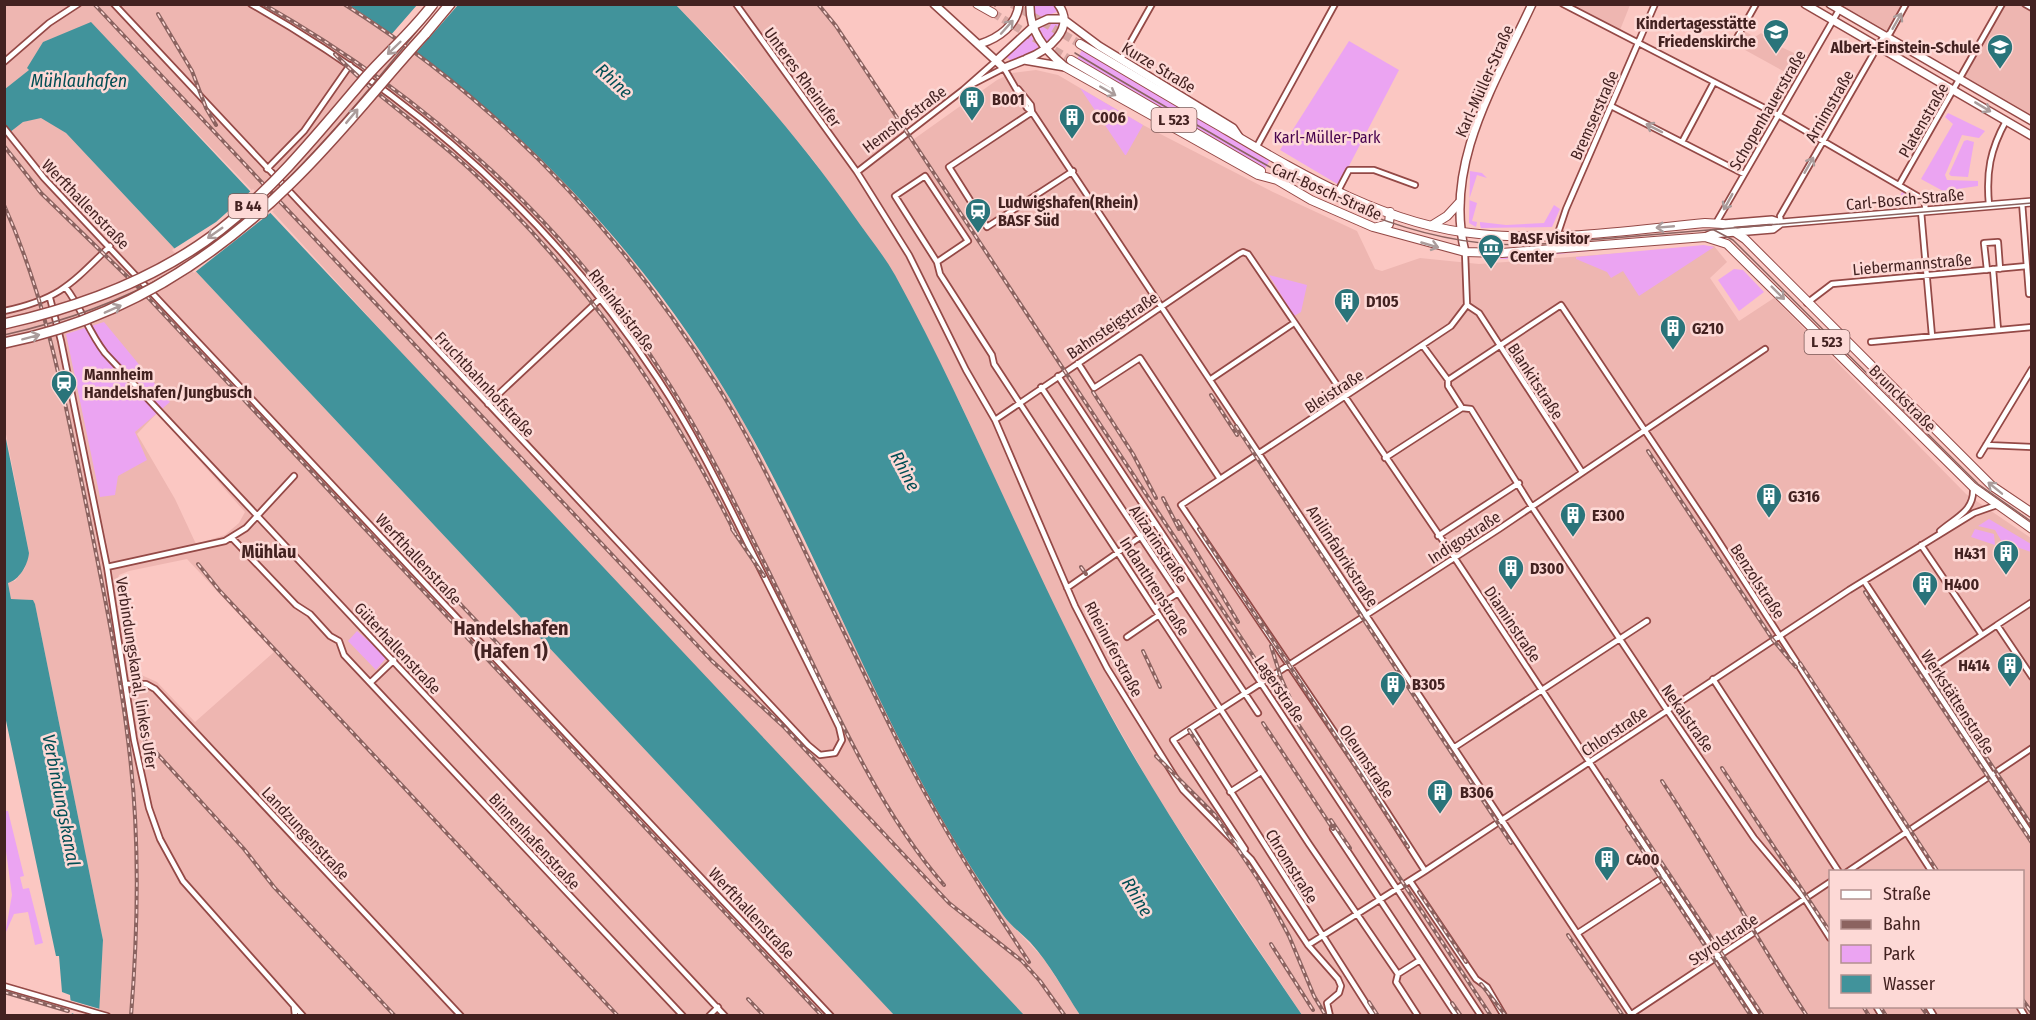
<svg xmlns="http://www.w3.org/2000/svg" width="2036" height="1020" font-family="'Fira Sans Condensed',sans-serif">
  <rect width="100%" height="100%" fill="#fbc7c2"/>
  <path fill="#eeb6b1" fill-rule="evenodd" d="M5 5H349L461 85 506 124 555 172 631 258 706 360 744 422 930 798 1005 918 1044 959 1080 1015H1024L453 409 271 210 91 23 43 42 30 70 5 89Z
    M676 5H821L914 139 997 80 1012 73 1036 70 1058 75 1141 124 1273 192 1357 231 1375 269 1382 271 1420 258 1479 264 1714 246 1727 262 1710 278 1739 321 1774 298 1966 494 2031 538V1015H1302L1158 798 1102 699 1052 604 963 409 893 272 814 161 734 64ZM1830 872H2022V1006H1830Z
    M1570 5H1630L1620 30Z
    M1842 5H1903L1887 31Z
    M2004 5H2021L2031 11V119L1962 80Z
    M1744 31 1755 37 1761 33 1781 47 1805 58 1794 77 1736 45Z
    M41 117 66 133 894 1015H99L103 940 35 604 33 600 11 599 8 582 15 581 25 568 29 553 5 429V136L23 122ZM157 413 245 512 239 523 225 535 196 544 175 499 137 434ZM187 559 274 652 195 722 157 682 137 673 128 665 118 579 119 575 129 571Z"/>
  <path fill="#eba4f2" d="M1032 5H1054L1057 12 1034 20Z
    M1046 21 1060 23 1050 44H1044L1038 30Z
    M1030 33 1040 50 1013 62 1005 56Z
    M1349 41 1399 70 1339 185 1280 150Z
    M1082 50 1270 160 1265 169 1077 59Z
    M1080 88 1143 125 1126 155H1125Z
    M1948 113 1985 131 1979 138 1962 135 1945 175 1947 180 1978 181V186L1943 191 1921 179 1953 124 1945 117Z
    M1967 140 1974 142 1968 177 1951 176 1949 174 1964 141Z
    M1470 171 1482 173 1487 178 1477 175 1469 200 1477 203 1472 221 1477 222 1476 227 1469 223Z
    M1902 192 1913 199 1912 203 1896 205Z
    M1554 205 1560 209 1552 227 1481 228 1480 225V222L1506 225 1544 223Z
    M1704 245 1714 247 1639 296 1623 271 1611 278 1607 272 1576 259V257Z
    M1621 248 1506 259 1484 258Z
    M1734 269 1743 270 1764 292 1739 311 1718 280Z
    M1269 275 1307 285 1301 312 1294 316Z
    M104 322 170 402 135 432 147 460 118 476 115 495 100 497 66 334Z
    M1989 519 2031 544V552L2002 542 1995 530 1978 526Z
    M1975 529 1994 534 1995 545 1971 537Z
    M357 631 387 657 376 670 348 641Z
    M5 811H8L24 876 20 877 23 889 29 888 43 943 35 945 28 912 14 914 5 934 12 895 5 844Z"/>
  <path fill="#41939b" d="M349 5H676C740 71 801 140 854 216 867 235 883 254 895 275 970 412 1027 558 1100 696 1159 807 1232 911 1302 1015H1080C1064 991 1050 964 1030 942 1021 933 1010 925 1003 915 977 878 951 836 929 796 862 674 812 542 743 421 648 253 510 110 349 5Z
    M91 22 1024 1015H894L66 133 41 118 23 122 5 136V89L29 70 27 68 43 42Z
    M4 429 29 553C28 565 19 580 8 583L11 599 33 600 35 604 103 940 99 1015H72L70 995 62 992 59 956H56L5 716Z"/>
  <path fill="#fbc7c2" d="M417 5H458L415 54 390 36Z
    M253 189 274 210 194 273 172 250 216 222Z
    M66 999 100 1009 102 1015 79 1016 69 1012Z"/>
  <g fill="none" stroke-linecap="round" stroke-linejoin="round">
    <path stroke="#d6a6a2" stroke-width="8" stroke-dasharray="8 4" stroke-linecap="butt" d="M1012 4 1080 44
      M993 13 1071 60"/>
    <g stroke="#944946" stroke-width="8">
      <path id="street" d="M114 4 808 745 820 755 835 753 842 740 839 727C808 662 775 599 743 534 717 481 691 429 658 379 555 221 415 97 251 4
        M736 4 857 172 909 255 966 370 995 420 1075 606 1107 668 1183 790 1251 859 1308 945 1338 979 1341 986 1339 993 1327 1003 1330 1016
        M1563 4 1780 116 1924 200 1926 211
        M2025 4 2032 8
        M1734 43 1756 4
        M1121 59 1152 4
        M4 62 49 23 78 4
        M967 87 1004 68 1027 108 1032 112 1632 1016
        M1018 89 1031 105 1032 112
        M1611 106 1744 174
        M1032 112 949 167 987 227 1073 171
        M4 128 44 178 831 1016
        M1682 142 1714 82
        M1256 148 1335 4
        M267 169 304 131 350 65
        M857 172 963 90 997 60
        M1899 185 2002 4
        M1338 191 1349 170H1374L1415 185
        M2022 202 2029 294
        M1989 205C1986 172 1990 150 2006 121
        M1921 211 1932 336
        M1716 223 1839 10
        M1781 223 1780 216 1882 39 1890 33 1906 4
        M1557 236 1566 209 1655 4
        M937 262 968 241 925 176 895 196 937 262 940 274 992 355 994 364 1309 844 1398 974 1396 982 1418 1016
        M1993 269 1998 330
        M1987 270 1984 243 1998 242 2000 269
        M66 288C81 307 88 331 105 353L725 1016
        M50 298 61 341 107 567 134 740 149 808 160 839 183 881 303 1016
        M1807 303 1832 284 2027 266
        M1467 305 1479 313 1582 472
        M4 311C60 299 71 284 110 246
        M1871 342 2032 327
        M1078 363 1094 388 1140 358 1220 479
        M1058 376 1481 1016
        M1211 379 1294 323
        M1448 380 1561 305 1712 531 1932 872
        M1041 387 1258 713
        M488 404 600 299
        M1462 408 1471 409 1532 507 1667 710 1754 838 1805 899 1830 938
        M995 420 1239 254 1243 252 1248 254 1454 557 1757 1016
        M1986 445 2032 447
        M1980 455 2032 369
        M1385 458 1462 408 1448 386V380L1423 346
        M1940 531C1956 517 1975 511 1973 487
        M1438 536 1519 483
        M232 538 296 605 310 614 330 636 339 641 344 655 683 1016
        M1921 545 1982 635 1997 625 2032 677
        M107 567 225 541 246 528 294 476
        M1864 581 2032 836
        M1067 588 1140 537 1154 522
        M1155 608 1178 593
        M1997 625 2032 602
        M1127 637 1159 615
        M1925 673 1982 635
        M1713 679 1839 872
        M371 682 394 660
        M125 684H146L155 689 461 1016
        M1191 729 1374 1016
        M1455 747 1647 621
        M1230 792 1261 772
        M1333 829 1457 1016
        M1245 849 1173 740 1499 529 1765 349
        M1425 871 1360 770 1181 505 1451 326 1467 305 1465 252
        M1847 872 2032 748
        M1410 881 1476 979 1487 987 1504 1016
        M1578 933 1665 876
        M1308 945 1425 871 1849 590 1974 513 1997 505
        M1398 974 1420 960
        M4 986 107 1016
        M294 1006 295 1016
        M1876 1006 1882 1016
        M1928 1006 1934 1016
        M2019 1006 2025 1016
        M1630 1015 1830 882
        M709 1016 718 1007"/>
    </g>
    <g stroke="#944946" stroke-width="10">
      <path id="secondary" d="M934 4 1004 68 1024 60 1065 67
        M1030 4C1029 31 1044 49 1063 65
        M1805 4 2032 136
        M1830 4 2032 121
        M980 44C999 38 1017 25 1019 4
        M1026 59C1047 51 1077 29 1058 4
        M997 60 1035 25 1048 19H1063L1099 46 1233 128 1239 137
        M1723 224 1772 220 1781 223 2032 202
        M1705 237 1712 234 1773 229 1781 223
        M1465 252C1443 164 1496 82 1532 4"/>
    </g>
    <g stroke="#944946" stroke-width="10">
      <path id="primary" d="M977 4 993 13
        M1080 44C1127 72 1174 100 1221 127 1299 173 1386 226 1479 234 1554 242 1631 230 1705 223L1723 224 1745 239 1992 486 2032 513
        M1071 60 1261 171
        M1065 67 1258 175 1277 180 1311 200 1373 227 1465 252 1502 253 1705 237 1727 244 1973 487 2032 529
        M1431 226 1447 216 1459 203
        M1377 227 1389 224 1390 212"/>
    </g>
    <g stroke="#944946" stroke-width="12">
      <path id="highway" d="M425 34 450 4"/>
    </g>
    <use href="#street" stroke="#fff" stroke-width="4.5"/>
    <use href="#secondary" stroke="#fff" stroke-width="7"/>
    <use href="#primary" stroke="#fff" stroke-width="8"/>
    <use href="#highway" stroke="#fff" stroke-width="9"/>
    <path stroke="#8b6360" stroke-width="1.5" d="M992 4 995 6
      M1075 53C1119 80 1164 106 1209 132 1311 192 1418 253 1541 244L2032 203
      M1714 230 1733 240 1978 484 2032 522
      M4 335C62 322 118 303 170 273 279 207 359 101 439 4"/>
    <g stroke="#8b6360" stroke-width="4">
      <path id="rail" d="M263 4C426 96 572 227 671 387 706 443 735 503 764 562 816 666 868 798 944 885
        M344 4C496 100 620 230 715 382 746 431 771 483 797 535 830 604 863 672 897 740 936 818 981 890 1029 962
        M818 4 836 26 912 140 1491 1016
        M95 5 712 661 783 726 949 903 1022 961 1040 981 1065 1016
        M158 14 192 71 206 108 216 125
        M335 54C378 99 431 132 476 175 588 282 668 397 736 535
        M4 146 41 193 140 289 822 1016
        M4 205C45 296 63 392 83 489 101 578 120 667 130 757 140 843 138 930 131 1016
        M1093 392 1133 454 1156 498
        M1211 395 1237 435
        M1236 426 1511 843
        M1648 451 1773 640 1796 667
        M1163 498 1179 529
        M1178 521 1238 622
        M732 529 764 576
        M1199 529 1263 627
        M397 537 500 646
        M198 564 219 590 618 1016
        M1081 567 1086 574
        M1865 592 2032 843
        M1259 619 1408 847
        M1271 646 1281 678 1293 705
        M1143 651 1160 687
        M1800 663 1938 872
        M1932 676 2032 826
        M1263 723 1333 829
        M1189 730 1198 744
        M142 737 244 849 274 887 395 1016
        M1156 756 1215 815 1260 882 1289 936 1314 996 1326 1016
        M1722 768 1830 932
        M1607 780 1763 1016
        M1662 781C1713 858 1756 939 1807 1016
        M1331 820 1350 848
        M1627 827 1751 1016
        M1419 892 1466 962
        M1568 935 1623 1016
        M1271 944 1313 1010
        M1481 984 1506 1016
        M4 992 68 1011
        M748 999 764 1016
        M2022 999 2032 1013
        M1369 1002 1378 1016
        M1452 1003 1461 1016
        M1863 1006 1869 1016
        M1880 1006 1886 1016
        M1921 1006 1928 1016"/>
    </g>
    <use href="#rail" stroke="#fdd9d6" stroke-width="1.5" stroke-dasharray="4.5" stroke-linecap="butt"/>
    <g stroke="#944946" stroke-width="12" stroke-linecap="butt">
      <path id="highway-bridge" d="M4 324C80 307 158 278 220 230 275 187 320 131 365 78 387 53 412 32 433 4
        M4 343C116 321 211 262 291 183 339 137 380 83 425 34"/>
    </g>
    <use href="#highway-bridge" stroke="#fff" stroke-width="9"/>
  </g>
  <defs><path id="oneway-shaft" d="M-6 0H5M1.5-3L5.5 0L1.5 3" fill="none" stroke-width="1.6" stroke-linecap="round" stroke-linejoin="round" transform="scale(1.5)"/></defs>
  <g stroke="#aa9c9b">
    <use href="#oneway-shaft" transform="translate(1897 21) rotate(-60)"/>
    <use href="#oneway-shaft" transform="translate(1007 27) rotate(-48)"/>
    <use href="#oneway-shaft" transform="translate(394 48) rotate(136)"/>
    <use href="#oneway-shaft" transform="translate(1108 91) rotate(30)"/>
    <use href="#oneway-shaft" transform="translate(1983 107) rotate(31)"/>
    <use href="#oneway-shaft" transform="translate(352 116) rotate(-50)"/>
    <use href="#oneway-shaft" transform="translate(1654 128) rotate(-153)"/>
    <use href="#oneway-shaft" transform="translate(1809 165) rotate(-60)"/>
    <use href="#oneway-shaft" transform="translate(1728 202) rotate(119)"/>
    <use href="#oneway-shaft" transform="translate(1665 227) rotate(175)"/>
    <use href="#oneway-shaft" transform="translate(215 233) rotate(145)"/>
    <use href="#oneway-shaft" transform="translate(1430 245) rotate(16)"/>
    <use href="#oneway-shaft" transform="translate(1778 293) rotate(45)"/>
    <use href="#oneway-shaft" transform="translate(113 309) rotate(-24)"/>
    <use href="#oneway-shaft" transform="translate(31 337) rotate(-15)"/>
    <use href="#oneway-shaft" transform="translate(1995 488) rotate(-141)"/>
  </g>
  <defs>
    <g id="school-pin" transform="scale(1.35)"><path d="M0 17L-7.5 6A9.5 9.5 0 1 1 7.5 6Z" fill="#2a747a" stroke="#fdd9d6"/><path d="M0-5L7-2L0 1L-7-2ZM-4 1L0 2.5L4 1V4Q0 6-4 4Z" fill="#fff"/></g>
    <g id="building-pin" transform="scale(1.35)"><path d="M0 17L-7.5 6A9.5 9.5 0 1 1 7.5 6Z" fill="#2a747a" stroke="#fdd9d6"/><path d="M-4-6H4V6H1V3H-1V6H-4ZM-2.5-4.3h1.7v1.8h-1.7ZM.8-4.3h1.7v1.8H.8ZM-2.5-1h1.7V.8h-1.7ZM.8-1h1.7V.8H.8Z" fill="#fff"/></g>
    <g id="station-pin" transform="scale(1.35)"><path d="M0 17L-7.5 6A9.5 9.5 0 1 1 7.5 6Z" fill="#2a747a" stroke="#fdd9d6"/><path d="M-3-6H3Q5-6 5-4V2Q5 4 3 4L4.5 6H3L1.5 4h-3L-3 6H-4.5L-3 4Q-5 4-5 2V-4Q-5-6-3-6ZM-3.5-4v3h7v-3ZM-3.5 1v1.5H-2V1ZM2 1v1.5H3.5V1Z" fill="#fff"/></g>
    <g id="museum-pin" transform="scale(1.35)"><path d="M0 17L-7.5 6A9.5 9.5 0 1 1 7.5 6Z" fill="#2a747a" stroke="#fdd9d6"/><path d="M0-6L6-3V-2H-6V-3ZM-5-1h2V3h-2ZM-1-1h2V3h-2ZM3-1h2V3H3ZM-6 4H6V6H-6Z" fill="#fff"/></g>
  </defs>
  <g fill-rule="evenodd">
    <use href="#school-pin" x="1776" y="32"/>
    <use href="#school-pin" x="2000" y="47"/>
    <use href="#building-pin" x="972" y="99"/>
    <use href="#building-pin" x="1072" y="117"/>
    <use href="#station-pin" x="978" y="211"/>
    <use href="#museum-pin" x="1491" y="247"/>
    <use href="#building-pin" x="1347" y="301"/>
    <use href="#building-pin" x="1673" y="328"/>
    <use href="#station-pin" x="64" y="383"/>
    <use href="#building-pin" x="1769" y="496"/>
    <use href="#building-pin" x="1573" y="515"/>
    <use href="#building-pin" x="2006" y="553"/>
    <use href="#building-pin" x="1511" y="568"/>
    <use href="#building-pin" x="1925" y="584"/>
    <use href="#building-pin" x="2010" y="665"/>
    <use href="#building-pin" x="1393" y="684"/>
    <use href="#building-pin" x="1440" y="792"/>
    <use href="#building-pin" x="1607" y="859"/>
  </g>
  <g text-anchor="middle" stroke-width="5" stroke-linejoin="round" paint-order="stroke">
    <g fill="#fdd9d6" stroke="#7b5957" stroke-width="1.5">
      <rect x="1151.5" y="108" width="45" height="24" rx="4.5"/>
      <rect x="228.5" y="194" width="39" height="24" rx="4.5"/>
      <rect x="1804.5" y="330" width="45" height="24" rx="4.5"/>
    </g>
    <g font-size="15" font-weight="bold" fill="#432221">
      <text x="1174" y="125">L 523</text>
      <text x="248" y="211">B 44</text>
      <text x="1827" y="347">L 523</text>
    </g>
    <g font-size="16" font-weight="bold" fill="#432221" stroke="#fdd9d6" text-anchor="start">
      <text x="1756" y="29" text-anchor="end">Kindertagesstätte<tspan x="1756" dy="18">Friedenskirche</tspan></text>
      <text x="1980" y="53" text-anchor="end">Albert-Einstein-Schule</text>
      <text x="992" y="105">B001</text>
      <text x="1092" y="123">C006</text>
      <text x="998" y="208">Ludwigshafen(Rhein)<tspan x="998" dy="18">BASF Süd</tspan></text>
      <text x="1510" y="244">BASF Visitor<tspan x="1510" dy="18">Center</tspan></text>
      <text x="1366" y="307">D105</text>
      <text x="1692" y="334">G210</text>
      <text x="84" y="380">Mannheim<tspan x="84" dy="18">Handelshafen/Jungbusch</tspan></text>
      <text x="1788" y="502">G316</text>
      <text x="1592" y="521">E300</text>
      <text x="1986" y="559" text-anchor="end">H431</text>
      <text x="1530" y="574">D300</text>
      <text x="1944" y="590">H400</text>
      <text x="1990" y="671" text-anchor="end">H414</text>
      <text x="1412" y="690">B305</text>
      <text x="1460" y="798">B306</text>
      <text x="1626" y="865">C400</text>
    </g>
    <g font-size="16" fill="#432221" stroke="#fdd9d6">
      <text transform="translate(1159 67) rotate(31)" y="6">Kurze Straße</text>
      <text transform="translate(803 77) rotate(54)" y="6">Unteres Rheinufer</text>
      <text transform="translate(1484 81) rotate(-66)" y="6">Karl-Müller-Straße</text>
      <text transform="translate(1829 106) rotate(-60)" y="6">Arnimstraße</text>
      <text transform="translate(1767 110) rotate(-60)" y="6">Schopenhauerstraße</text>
      <text transform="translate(1594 115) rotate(-66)" y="6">Bremserstraße</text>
      <text transform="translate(904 119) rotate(-37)" y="6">Hemshofstraße</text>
      <text transform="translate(1923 120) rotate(-60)" y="6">Platenstraße</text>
      <text transform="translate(1327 191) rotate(24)" y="6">Carl-Bosch-Straße</text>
      <text transform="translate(1905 199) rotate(-5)" y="6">Carl-Bosch-Straße</text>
      <text transform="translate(86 204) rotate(46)" y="6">Werfthallenstraße</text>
      <text transform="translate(1912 264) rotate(-5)" y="6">Liebermannstraße</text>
      <text transform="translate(622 310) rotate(53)" y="6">Rheinkaistraße</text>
      <text transform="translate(1112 325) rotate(-34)" y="6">Bahnsteigstraße</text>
      <text transform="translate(1536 381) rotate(57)" y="6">Blankitstraße</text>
      <text transform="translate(485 384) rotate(47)" y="6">Fruchtbahnhofstraße</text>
      <text transform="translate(1334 391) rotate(-33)" y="6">Bleistraße</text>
      <text transform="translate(1903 398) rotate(45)" y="6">Brunckstraße</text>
      <text transform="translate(1464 537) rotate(-33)" y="6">Indigostraße</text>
      <text transform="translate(1159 544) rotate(56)" y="6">Alizarinstraße</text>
      <text transform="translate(1343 556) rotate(57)" y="6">Anilinfabrikstraße</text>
      <text transform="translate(419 559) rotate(47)" y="6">Werfthallenstraße</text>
      <text transform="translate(1758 581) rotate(57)" y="6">Benzolstraße</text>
      <text transform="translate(1155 586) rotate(57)" y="6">Indanthrenstraße</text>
      <text transform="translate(1513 624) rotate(56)" y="6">Diaminstraße</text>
      <text transform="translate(398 648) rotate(47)" y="6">Güterhallenstraße</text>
      <text transform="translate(1114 649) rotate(62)" y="6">Rheinuferstraße</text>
      <text transform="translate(137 673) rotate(81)" y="6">Verbindungskanal, linkes Ufer</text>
      <text transform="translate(1280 689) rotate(56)" y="6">Lagerstraße</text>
      <text transform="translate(1958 702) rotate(57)" y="6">Werkstättenstraße</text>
      <text transform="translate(1688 718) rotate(55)" y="6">Nekalstraße</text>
      <text transform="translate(1614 731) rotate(-34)" y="6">Chlorstraße</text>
      <text transform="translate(1367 761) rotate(56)" y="6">Oleumstraße</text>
      <text transform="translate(306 833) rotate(47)" y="6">Landzungenstraße</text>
      <text transform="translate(535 841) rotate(47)" y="6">Binnenhafenstraße</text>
      <text transform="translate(1292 866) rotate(58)" y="6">Chromstraße</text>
      <text transform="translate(752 913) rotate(47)" y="6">Werfthallenstraße</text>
      <text transform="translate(1723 939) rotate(-34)" y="6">Styrolstraße</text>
    </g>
    <g font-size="16" fill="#47034e" stroke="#fdd9d6">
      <text x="1327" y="143">Karl-Müller-Park</text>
    </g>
    <g font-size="18" font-style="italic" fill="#024e54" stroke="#fdd9d6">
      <text x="79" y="87">Mühlauhafen</text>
      <text transform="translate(614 81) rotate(42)" y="6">Rhine</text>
      <text transform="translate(905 471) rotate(62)" y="6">Rhine</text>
      <text transform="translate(61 800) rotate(79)" y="6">Verbindungskanal</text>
      <text transform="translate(1137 897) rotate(59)" y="6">Rhine</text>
    </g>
    <g font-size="18" font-weight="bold" fill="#432221" stroke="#fdd9d6">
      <text x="269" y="558">Mühlau</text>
    </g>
    <g font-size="20" font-weight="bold" fill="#432221" stroke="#fdd9d6">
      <text x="511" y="635">Handelshafen<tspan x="511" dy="23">(Hafen 1)</tspan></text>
    </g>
  </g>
  <rect width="2036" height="1020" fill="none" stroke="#432221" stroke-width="12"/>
  <rect x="1829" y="870" width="195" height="138" fill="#fdd9d6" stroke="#b3908e" stroke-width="1.5"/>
  <rect x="1841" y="890" width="30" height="9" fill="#ffffff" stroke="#b3908e" stroke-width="1.5"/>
  <text x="1883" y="900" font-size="18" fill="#432221">Straße</text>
  <rect x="1841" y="920" width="30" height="9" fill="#8b6360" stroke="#b3908e" stroke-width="1.5"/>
  <text x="1883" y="930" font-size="18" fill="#432221">Bahn</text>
  <rect x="1841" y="945" width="30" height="18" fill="#eba4f2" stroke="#b3908e" stroke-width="1.5"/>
  <text x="1883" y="960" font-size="18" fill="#432221">Park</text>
  <rect x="1841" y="975" width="30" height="18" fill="#41939b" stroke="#b3908e" stroke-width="1.5"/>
  <text x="1883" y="990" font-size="18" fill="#432221">Wasser</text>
</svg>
